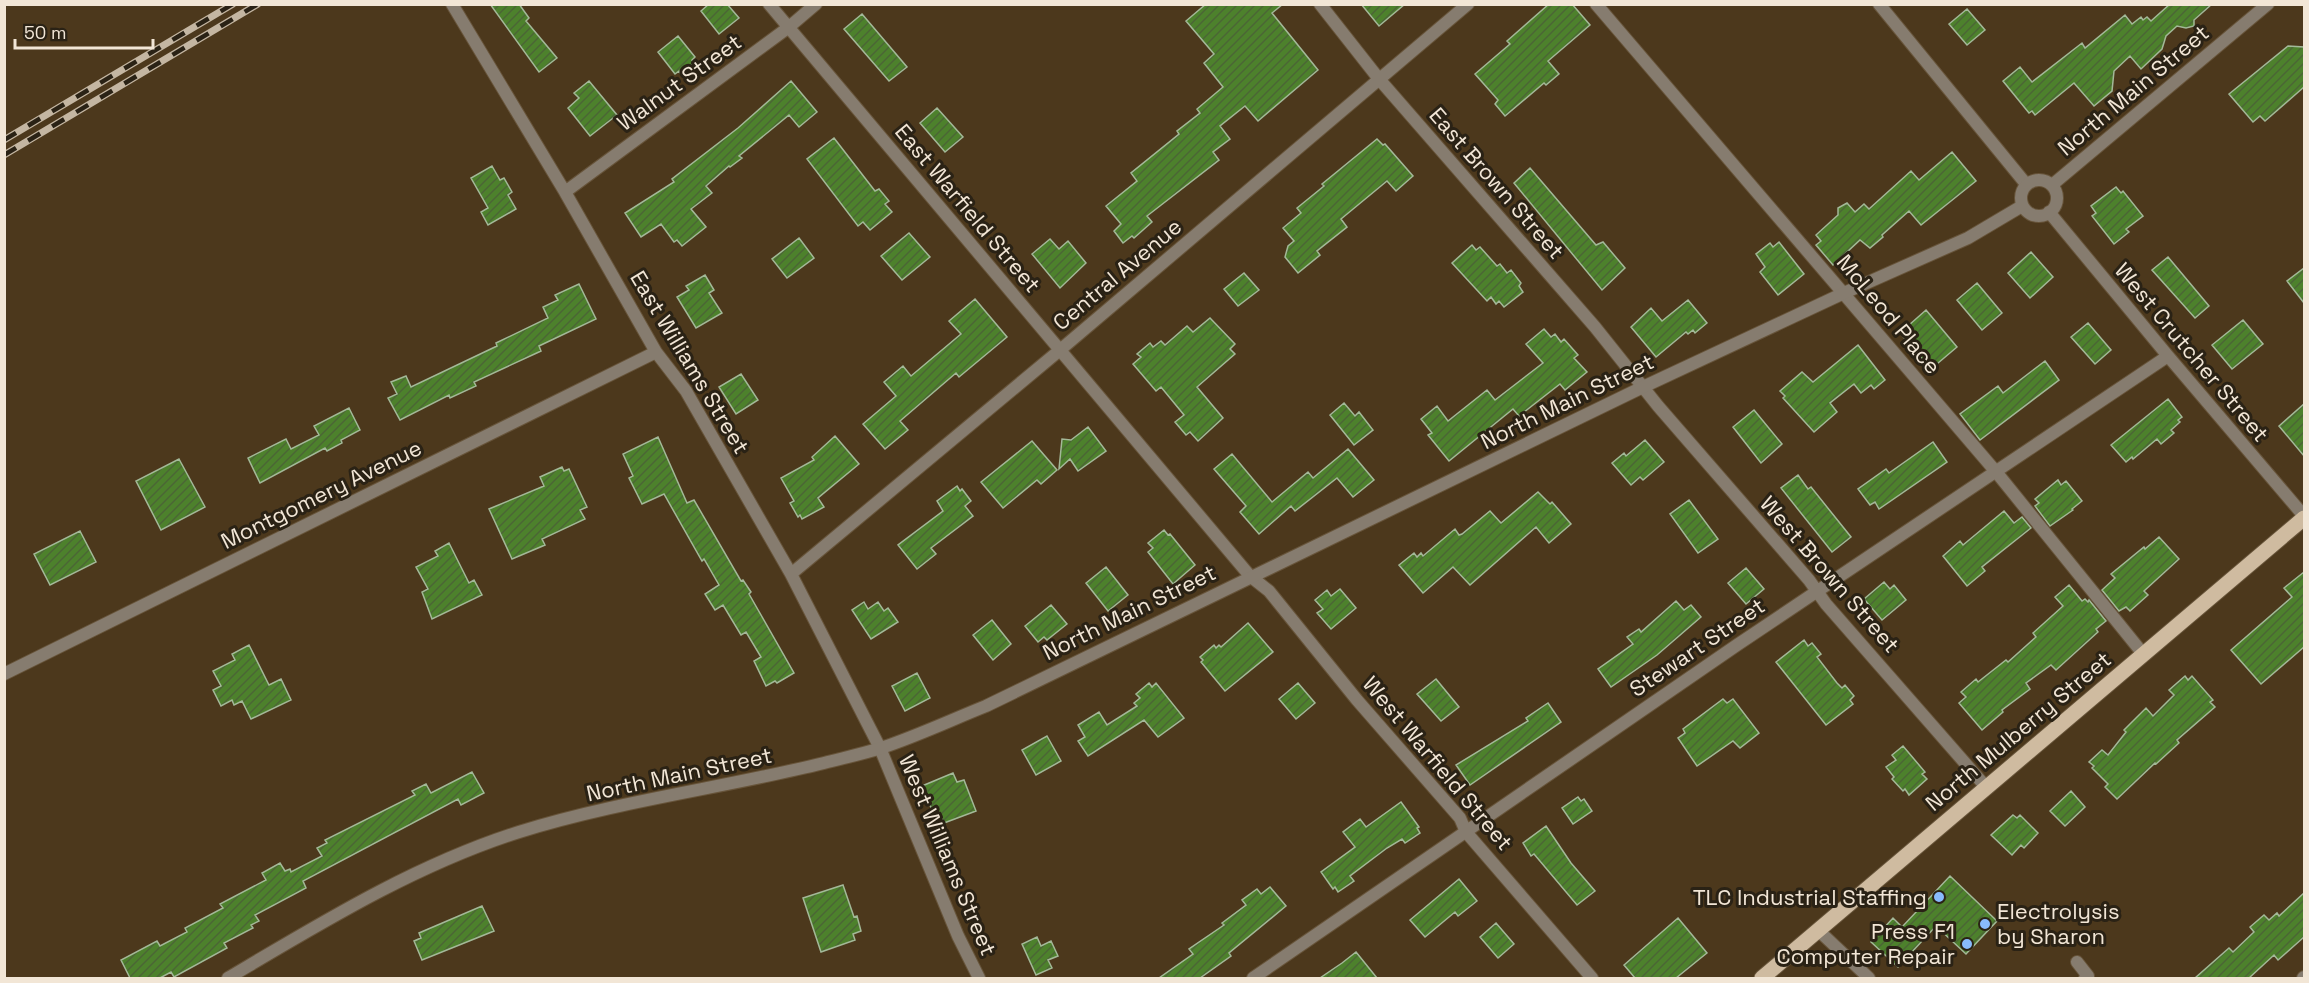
<svg xmlns="http://www.w3.org/2000/svg" width="2309" height="983" font-family="'Space Grotesk',sans-serif">
  <defs>
    <pattern id="building-hatch" width="6" height="6" patternUnits="userSpaceOnUse" patternTransform="scale(1.5)"><rect width="6" height="6" fill="#4d812c"/><path d="M-1 1l2-2M0 6l6-6M5 7l2-2" fill="none" stroke="#4b6635"/></pattern>
  </defs>
  <rect width="100%" height="100%" fill="#4c381c"/>
  <path fill="url(#building-hatch)" stroke="#a3b898" stroke-width="1.5" d="M490 4H519L529 18 526 21 557 58 539 72Z
    M709 4H727L739 18 719 34 701 11Z
    M1206 4H1283L1272 13 1318 70 1258 121 1245 106 1220 126 1230 139 1213 152 1219 160 1147 216 1152 222 1134 238 1132 236 1123 243 1114 231 1121 224 1106 206 1137 181 1131 173 1179 134 1177 131 1200 113 1197 109 1223 87 1204 63 1214 54 1186 21Z
    M1361 4H1405L1379 26Z
    M1549 4H1572L1590 25 1548 61 1559 74 1546 85 1544 83 1505 116 1495 104 1498 100 1475 74 1510 44 1507 41Z
    M2170 4H2212L2194 20V26L2186 28 2177 26 2166 36 2162 49 2141 69 2130 56 2114 71 2112 91 2094 106 2074 83 2035 115 2032 111 2029 113 2003 81 2020 67 2032 82 2082 43 2085 48 2125 15 2132 24 2141 17 2143 20 2147 17 2151 21Z
    M1967 9 1985 30 1967 45 1949 24Z
    M862 14 907 67 889 81 844 29Z
    M678 36 695 57 692 60 694 63 681 74 679 71 675 74 658 52Z
    M2288 46 2304 47V87L2265 121 2260 116 2253 122 2229 94Z
    M589 81 617 115 590 136 568 108 579 98 574 93Z
    M791 81 817 112 799 127 789 115 739 156 742 158 730 167 729 166 706 186 712 193 691 209 706 227 682 246 677 240 674 242 661 224 641 237 625 213 674 182 672 179 738 128Z
    M937 108 963 137 945 152 920 123Z
    M834 138 875 191 879 189 889 201 885 204 892 212 870 230 863 222 858 226 807 159Z
    M1377 139 1383 145 1385 144 1413 176 1396 191 1387 181 1341 219 1347 227 1317 251 1320 255 1298 273 1285 257 1288 246 1294 241 1283 228 1301 213 1297 208 1324 186 1322 184Z
    M1952 152 1976 181 1921 225 1909 211 1882 235 1883 237 1870 248 1860 240 1833 265 1816 245 1821 241 1816 235 1838 215V208L1847 203 1855 212 1864 204 1869 209 1911 171 1919 180Z
    M492 166 500 180 504 178 512 192 508 195 516 209 488 225 481 212 488 208 471 178Z
    M1530 168 1596 245 1603 242 1625 268 1602 290 1514 183Z
    M2116 187 2121 193 2123 191 2143 216 2126 229 2129 232 2114 244 2092 216 2096 213 2091 206Z
    M909 233 930 257 902 280 881 256Z
    M799 238 814 258 787 278 772 259Z
    M1050 239 1059 249 1068 241 1086 263 1060 288 1032 254Z
    M1779 242 1804 274 1778 295 1760 272 1765 267 1756 254 1770 243 1773 247Z
    M1472 245 1476 250 1480 247 1497 266 1500 264 1507 273 1511 270 1521 283 1519 286 1523 292 1504 307 1499 301 1496 304 1491 297 1487 301 1452 263Z
    M2031 252 2053 277 2030 298 2008 273Z
    M2168 257 2209 306 2195 318 2152 270Z
    M2304 268V303L2287 281Z
    M1244 273 1259 290 1238 306 1224 289Z
    M705 275 714 290 709 293 722 313 696 328 677 297 689 290 686 286Z
    M1977 283 2002 313 1982 330 1957 300Z
    M579 284 596 319 539 346 541 351 474 382 476 386 450 398 449 395 400 420 388 398 397 394 391 382 406 376 411 387 497 346 496 343 548 318 543 307 558 300 555 295Z
    M975 299 1007 337 959 377 956 373 900 421 908 430 885 449 863 424 896 396 884 382 903 366 911 376 961 334 949 321Z
    M1688 300 1707 323 1695 333 1693 330 1688 334 1686 332 1656 357 1631 327 1651 308 1662 321Z
    M1926 310 1957 347 1931 369 1900 333Z
    M1210 318 1235 344 1230 349 1235 354 1197 387 1223 418 1198 441 1190 432 1186 435 1175 422 1184 415 1161 387 1156 391 1133 364 1141 357 1137 354 1150 343 1153 347 1161 341 1165 345 1187 326 1193 332Z
    M2243 320 2263 344 2232 369 2212 345Z
    M2088 323 2111 350 2095 364 2071 337Z
    M1544 329 1551 337 1555 334 1561 342 1564 339 1578 355 1574 358 1587 372 1565 390 1560 384 1519 416 1513 409 1449 461 1428 435 1432 433 1421 419 1437 406 1448 421 1487 390 1495 400 1543 363 1526 344Z
    M1858 345 1885 380 1874 389 1871 385 1861 393 1854 384 1830 403 1837 412 1814 432 1783 398 1785 396 1780 391 1802 372 1813 382Z
    M2045 361 2059 380 1980 440 1960 414 1998 386 2003 393Z
    M741 374 758 400 736 414 719 387Z
    M2168 399 2182 417 2178 420 2180 422 2171 430 2174 433 2161 444 2157 439 2133 459 2132 457 2126 462 2111 445Z
    M1344 403 1355 416 1359 412 1373 430 1354 445 1330 415Z
    M2304 404V456L2279 426Z
    M349 408 360 430 341 440 342 443 327 451 325 448 260 483 248 458 286 439 291 449 319 435 314 426Z
    M1754 410 1782 444 1761 463 1733 427Z
    M1088 427 1106 451 1078 471 1070 459 1059 469 1062 439 1071 440Z
    M835 436 859 464 818 498 824 507 802 519 800 515 798 517 790 503 794 501 781 478 814 460 812 457Z
    M658 437 687 503 694 500 741 581 743 580 751 592 749 594 794 673 777 683 775 681 766 686 754 661 761 657 746 632 741 635 723 605 715 610 705 594 719 585 704 559 702 561 664 494 642 504 629 478 633 476 623 454Z
    M1645 440 1664 462 1643 480 1640 477 1631 485 1612 463 1624 453 1626 456Z
    M1032 441 1057 470 1041 484 1037 480 1003 508 981 482Z
    M1933 442 1947 462 1879 509 1875 502 1870 505 1858 489 1886 469 1889 473Z
    M1348 449 1374 480 1353 497 1337 478 1295 511 1291 506 1259 534 1240 512 1246 506 1214 469 1232 454 1272 502 1308 472 1313 478Z
    M179 459 205 507 161 530 136 481Z
    M562 467 564 471 569 469 587 507 580 510 585 519 542 539 545 545 512 559 489 509 544 486 540 477Z
    M1798 475 1808 489 1811 487 1851 537 1832 552 1781 488Z
    M2058 480 2061 485 2066 481 2082 501 2072 509 2073 510 2050 526 2035 506 2039 503 2035 499Z
    M957 486 960 491 962 489 971 501 965 506 973 516 931 548 936 554 917 569 898 545 943 511 937 501Z
    M1538 492 1550 504 1552 502 1571 524 1549 543 1536 527 1470 585 1453 567 1423 593 1399 565 1414 553 1417 557 1421 553 1423 556 1455 529 1459 535 1462 534 1490 511 1501 523Z
    M1689 500 1718 539 1698 553 1670 514Z
    M2004 511 2014 523 2022 517 2031 528 1982 567 1985 571 1967 586 1943 556 1960 541 1963 545Z
    M1164 530 1168 535 1170 534 1195 565 1173 584 1148 552 1153 548 1148 543Z
    M80 531 96 562 50 585 34 554Z
    M2159 537 2179 559 2144 591 2148 595 2130 611 2126 607 2119 611 2102 590 2115 578 2111 574 2144 547 2145 549Z
    M449 543 469 583 474 580 482 595 432 619 422 592 428 589 416 567 438 556 435 551Z
    M1106 567 1128 595 1108 611 1086 583Z
    M1746 568 1764 589 1746 604 1728 583Z
    M2304 572V647L2261 684 2231 650 2292 597 2284 588Z
    M1884 582 1890 589 1894 585 1906 600 1882 620 1864 599Z
    M2069 585 2082 601 2085 599 2088 602 2089 600 2106 621 2096 629 2098 632 2056 670 2051 665 2026 683 2030 689 2002 710 2003 712 1982 730 1959 703 1966 697 1961 692 1976 679 1978 682 2006 660 2008 662 2036 637 2033 633 2063 606 2055 597Z
    M1340 589 1356 608 1331 629 1317 613 1323 609 1315 600 1327 590 1331 596Z
    M1676 601 1684 610 1691 605 1701 617 1657 655 1611 687 1598 669 1633 644 1627 637 1639 629 1641 632Z
    M864 602 868 609 878 602 884 611 888 608 898 622 871 639 852 610Z
    M1051 605 1067 624 1047 640 1044 637 1038 642 1025 626Z
    M992 620 1011 644 993 660 973 635Z
    M1248 623 1273 652 1225 691 1201 662 1203 660 1200 657 1214 645 1216 648 1219 645 1221 647Z
    M1804 640 1808 646 1812 643 1821 654 1817 657 1837 683 1842 688 1845 685 1854 696 1850 700 1853 704 1826 725 1776 662Z
    M249 645 269 685 281 679 291 700 251 719 242 701 234 705 232 700 221 706 213 690 221 686 213 671 235 660 232 654Z
    M917 673 930 698 905 711 892 686Z
    M2185 676 2188 680 2192 676 2213 700 2210 702 2215 707 2177 740 2179 743 2156 764 2155 763 2117 799 2105 787 2108 784 2092 768 2094 766 2089 762 2102 750 2108 755 2126 732 2124 730 2146 708 2153 716 2174 695 2169 690Z
    M1436 679 1459 707 1441 721 1417 694Z
    M1149 683 1152 687 1156 683 1184 718 1158 737 1144 720 1088 756 1078 741 1085 737 1078 725 1099 712 1107 725 1137 706 1134 703 1140 698 1136 694Z
    M1298 683 1315 703 1296 719 1279 699Z
    M1723 699 1727 703 1733 699 1759 733 1740 748 1733 741 1697 766 1678 738 1685 733 1683 729Z
    M1548 703 1561 722 1470 785 1456 765 1528 721 1526 718Z
    M1047 736 1061 761 1036 775 1022 750Z
    M1903 746 1925 772 1922 774 1927 779 1909 795 1905 789 1903 791 1892 779 1894 777 1886 767 1896 760 1892 755Z
    M472 772 484 793 461 805 458 799 303 881 306 888 255 915 259 921 251 925 253 928 224 943 227 948 174 977 171 972 160 978H130L121 960 157 941 160 946 187 932 185 928 223 908 220 904 266 880 262 873 280 863 285 871 290 869 291 872 322 856 317 848 327 843 325 840 415 795 412 791 426 784 431 793Z
    M953 773 957 782 964 780 976 811 944 823 937 808 932 810 922 786Z
    M2071 791 2085 807 2065 826 2050 811Z
    M1578 797 1581 801 1584 799 1592 811 1573 824 1562 808Z
    M1401 802 1419 827 1417 828 1420 833 1405 843 1402 839 1387 848 1350 876 1354 881 1338 892 1335 887 1333 889 1321 872 1355 847 1343 832 1360 819 1366 827Z
    M2013 815 2017 818 2020 815 2038 833 2024 848 2021 845 2012 855 1991 835Z
    M1546 826 1571 863 1595 891 1577 905 1534 854 1531 856 1523 843Z
    M1950 876 1997 921 1966 954 1936 926 1898 967 1871 942 1893 918 1902 927Z
    M1459 879 1477 901 1458 916 1455 912 1425 937 1410 920Z
    M843 885 854 917 857 916 861 931 853 934 855 940 821 952 803 898Z
    M1270 887 1286 906 1229 953 1231 956 1200 978H1159L1193 954 1189 949 1224 925 1222 923 1246 905 1242 900 1257 889 1261 894Z
    M2304 893V937L2278 960 2274 955 2249 978H2195L2229 948 2233 952 2254 932 2250 927 2264 915 2269 920 2277 913 2279 916Z
    M482 906 494 931 422 960 414 941 421 938 419 933Z
    M1678 918 1707 953 1676 978H1635L1624 965Z
    M1496 923 1514 944 1498 958 1480 937Z
    M1037 937 1041 946 1051 941 1058 956 1048 960 1052 968 1036 975 1022 944Z
    M1356 952 1377 978H1320L1342 963Z"/>
  <g fill="none" stroke-linecap="round" stroke-linejoin="round">
    <g stroke="#67543a" stroke-width="14">
      <path id="minor" d="M452 4 565 192 656 352 686 391 791 574 880 748 958 936 979 978
        M769 4 1250 576 1269 591 1357 700 1460 818 1466 832 1592 978
        M1320 4 1379 79 1595 327 1658 406 1809 580 1826 604 1986 787
        M1596 4 1997 473 2144 655
        M1879 4 2026 184
        M565 192 789 27 816 4
        M2049 212 2168 356 2304 516
        M791 574 1060 350 1468 4
        M4 674 656 352
        M1818 930 1869 978
        M2077 962 2088 976 2085 978
        M1253 978 1737 645 2168 356
        M2303 978 2304 977"/>
    </g>
    <g stroke="#67543a" stroke-width="14">
      <path id="tertiary" d="M2021 198a18 18 0 1 1 36 0a18 18 0 1 1-36 0Z
        M2052 185 2268 4
        M228 978C321 923 415 865 519 832 618 801 723 788 824 763 843 758 862 754 881 748 917 736 951 720 986 706L1643 387 1844 293 1968 238 2022 206"/>
    </g>
    <g stroke="#67543a" stroke-width="17">
      <path id="primary" d="M1762 978 2304 518"/>
    </g>
    <use href="#minor" stroke="#867c6f" stroke-width="12"/>
    <use href="#tertiary" stroke="#867c6f" stroke-width="12"/>
    <use href="#primary" stroke="#cfbba0" stroke-width="15"/>
    <g stroke="#c4b6a2" stroke-width="7">
      <path id="rail" d="M4 140 233 4
        M4 155 258 4"/>
    </g>
    <use href="#rail" stroke="#2a2215" stroke-width="4.5" stroke-dasharray="14" stroke-linecap="butt"/>
  </g>
  <g fill="#88bafc" stroke="#2a2215" stroke-width="2">
    <circle cx="1939" cy="897" r="6"/>
    <circle cx="1985" cy="924" r="6"/>
    <circle cx="1967" cy="944" r="6"/>
  </g>
  <g text-anchor="middle" stroke-width="6" stroke-linejoin="round" paint-order="stroke">
    <g font-size="22" fill="#f2e6d6" stroke="#2a2215">
      <text transform="translate(679 82) rotate(-36)" y="8">Walnut Street</text>
      <text transform="translate(2133 90) rotate(-40)" y="8">North Main Street</text>
      <text transform="translate(1497 183) rotate(49)" y="8">East Brown Street</text>
      <text transform="translate(968 208) rotate(50)" y="8">East Warfield Street</text>
      <text transform="translate(1117 274) rotate(-40)" y="8">Central Avenue</text>
      <text transform="translate(1889 314) rotate(50)" y="8">McLeod Place</text>
      <text transform="translate(2192 352) rotate(50)" y="8">West Crutcher Street</text>
      <text transform="translate(690 362) rotate(59)" y="8">East Williams Street</text>
      <text transform="translate(1567 401) rotate(-26)" y="8">North Main Street</text>
      <text transform="translate(321 494) rotate(-26)" y="8">Montgomery Avenue</text>
      <text transform="translate(1830 574) rotate(49)" y="8">West Brown Street</text>
      <text transform="translate(1129 612) rotate(-26)" y="8">North Main Street</text>
      <text transform="translate(1697 647) rotate(-34)" y="8">Stewart Street</text>
      <text transform="translate(2018 731) rotate(-40)" y="8">North Mulberry Street</text>
      <text transform="translate(1438 763) rotate(50)" y="8">West Warfield Street</text>
      <text transform="translate(679 774) rotate(-12)" y="8">North Main Street</text>
      <text transform="translate(948 855) rotate(67)" y="8">West Williams Street</text>
    </g>
    <g font-size="22" fill="#f2e6d6" stroke="#2a2215" text-anchor="end">
      <text x="1927" y="905">TLC Industrial Staffing</text>
      <text x="1997" y="919" text-anchor="start">Electrolysis<tspan x="1997" dy="25">by Sharon</tspan></text>
      <text x="1955" y="939">Press F1<tspan x="1955" dy="25">Computer Repair</tspan></text>
    </g>
  </g>
  <rect width="2309" height="983" fill="none" stroke="#f2e6d6" stroke-width="12"/>
  <path d="M15 39v9h138v-9" fill="none" stroke="#f2e6d6" stroke-width="3"/>
  <text x="24" y="39" font-size="18" fill="#f2e6d6" stroke="#2a2215" stroke-width="4.5" paint-order="stroke">50 m</text>
</svg>
